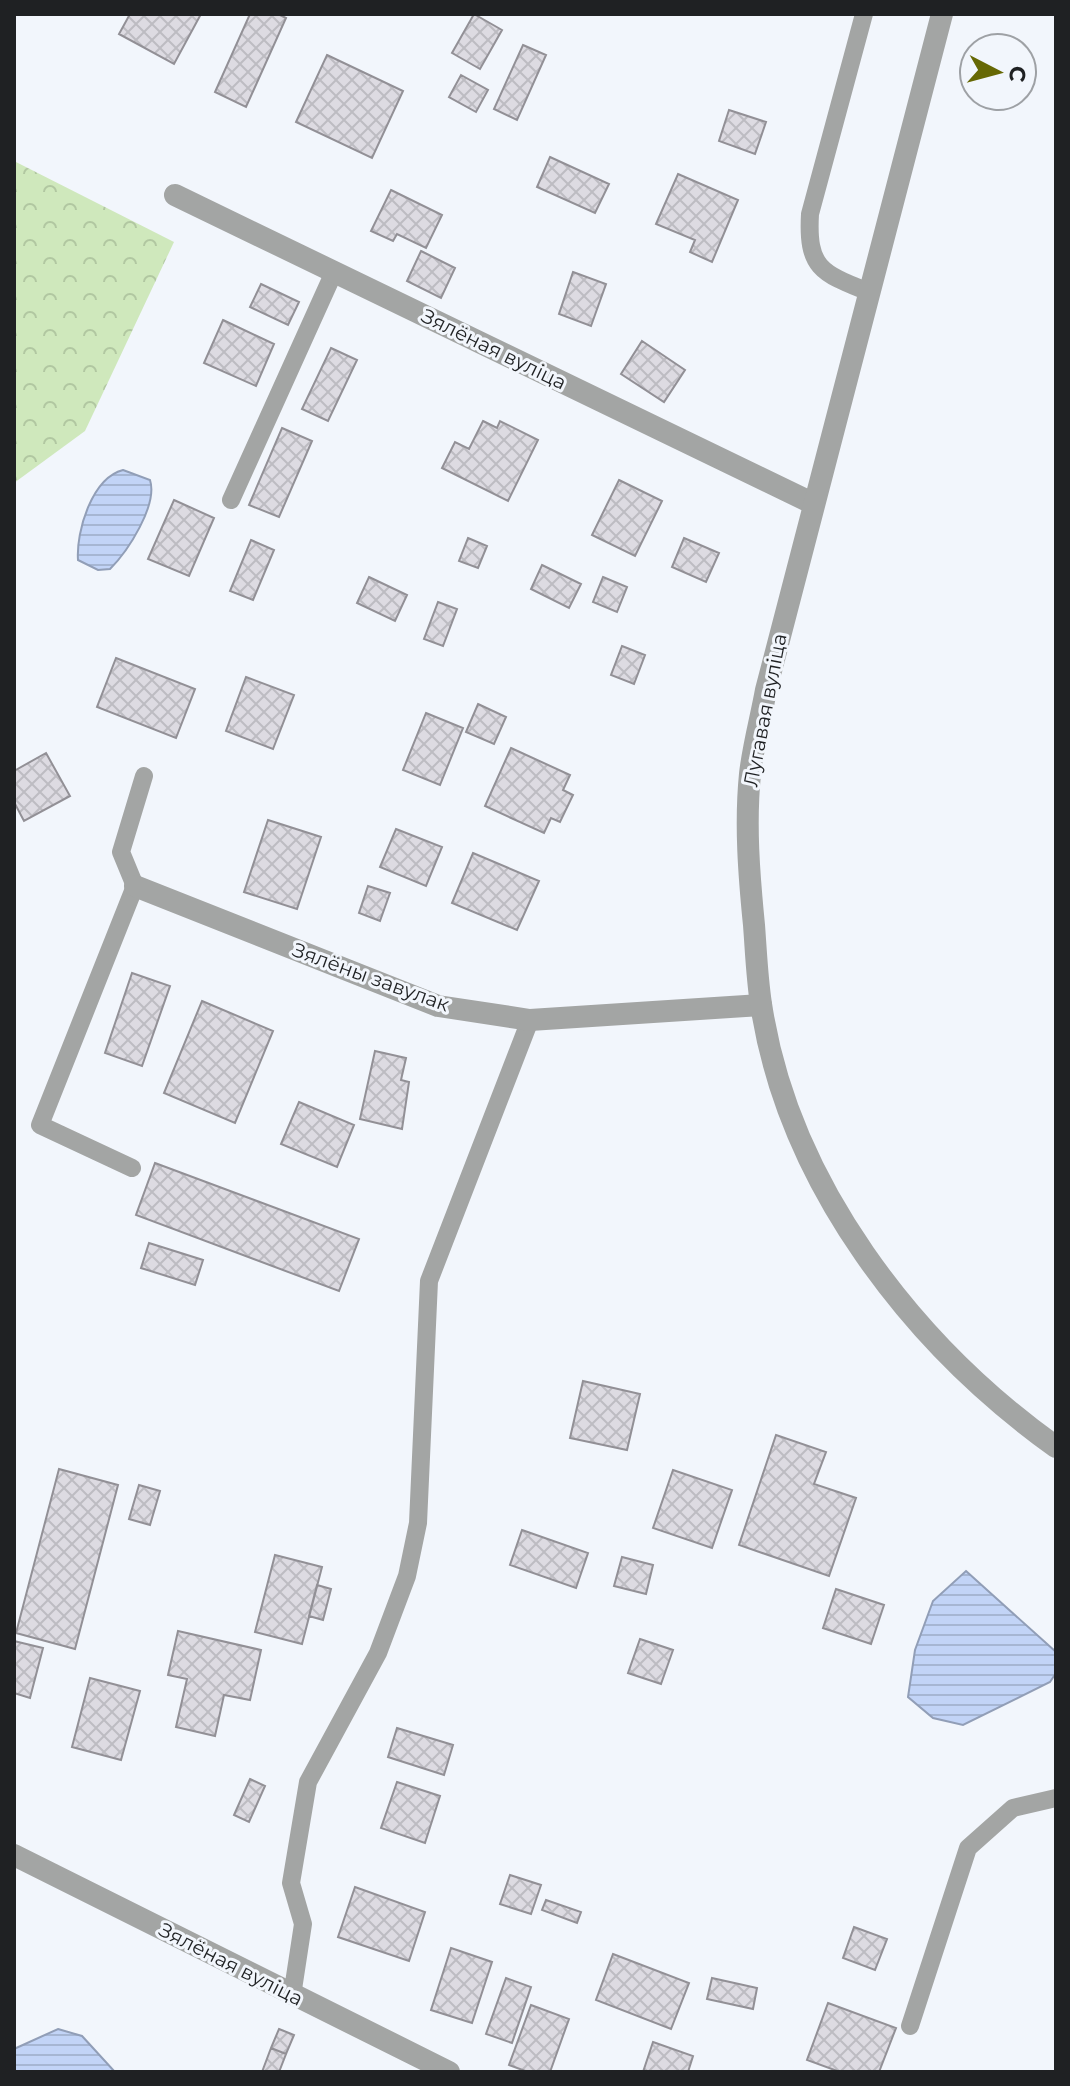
<svg xmlns="http://www.w3.org/2000/svg" width="1070" height="2086" font-family="Montserrat,sans-serif">
  <defs>
    <pattern id="forest-crowns" width="20" height="18" patternUnits="userSpaceOnUse" patternTransform="scale(2)"><rect width="20" height="18" fill="#cfe8bc"/><path d="M2 6a3 3 0 1 1 6 0M12 15a3 3 0 1 1 6 0" fill="none" stroke="#b1c7a1"/></pattern>
    <pattern id="water-rules" width="6" height="5" patternUnits="userSpaceOnUse" patternTransform="scale(2)"><rect width="6" height="5" fill="#c2d4f7"/><path d="M0 2.5h6" fill="none" stroke="#a6b6d3"/></pattern>
    <pattern id="building-cross-hatch" width="8" height="8" patternUnits="userSpaceOnUse" patternTransform="scale(2)"><rect width="8" height="8" fill="#dddbe2"/><path d="M0 0l8 8M0 8l8-8" fill="none" stroke="#bdbcc2"/></pattern>
  </defs>
  <rect width="100%" height="100%" fill="#f2f6fc"/>
  <path fill="url(#forest-crowns)" d="M14 161 174 242 85 431 14 483Z"/>
  <path fill="url(#water-rules)" stroke="#919eb7" stroke-width="2" d="M123 470 150 480C158 505 128 551 110 569L98 570 78 560C76 531 92 478 123 470Z
    M966 1571 1056 1652V1673L1050 1682 963 1725 933 1718 908 1697 915 1650 933 1601Z
    M58 2029 82 2036 115 2072H14V2049Z"/>
  <path fill="url(#building-cross-hatch)" stroke="#929096" stroke-width="2" d="M130 14H201L174 64 119 34Z
    M250 14H278L286 18 246 107 215 92Z
    M474 14 502 30 480 69 452 53Z
    M523 45 546 55 517 120 494 109Z
    M327 55 403 91 372 158 296 122Z
    M461 75 488 90 476 112 449 97Z
    M729 110 766 122 755 154 719 141Z
    M550 157 609 184 595 213 537 187Z
    M678 174 738 200 712 262 690 252 695 240 656 224Z
    M391 190 442 215 426 248 397 234 393 241 371 231Z
    M421 251 455 268 441 298 407 281Z
    M573 272 606 284 591 326 559 314Z
    M261 284 299 302 288 325 250 307Z
    M223 320 274 344 256 386 204 363Z
    M642 341 685 370 664 402 621 374Z
    M331 348 357 360 328 421 302 409Z
    M483 421 497 428 500 421 538 440 508 501 442 468 455 442 469 449Z
    M282 428 312 441 279 517 249 505Z
    M619 480 662 501 635 556 592 535Z
    M174 500 214 518 189 576 148 559Z
    M468 538 487 546 478 568 459 561Z
    M684 538 719 553 706 582 672 567Z
    M251 540 274 550 253 600 230 591Z
    M542 565 581 584 569 608 531 589Z
    M369 577 407 595 395 621 357 603Z
    M603 577 627 587 617 612 593 602Z
    M438 602 457 609 443 646 424 639Z
    M622 646 645 655 634 684 611 675Z
    M116 658 195 689 176 738 97 707Z
    M246 677 294 695 273 749 226 731Z
    M478 704 506 717 494 744 466 732Z
    M426 713 463 728 440 785 403 770Z
    M511 748 570 775 563 790 573 795 560 822 551 818 544 833 485 806Z
    M46 753 70 796 24 821 14 802V771Z
    M268 820 321 837 297 909 244 892Z
    M396 829 442 847 426 886 380 867Z
    M473 853 539 881 517 930 452 903Z
    M368 886 390 893 380 921 359 913Z
    M132 973 170 986 142 1066 105 1053Z
    M202 1001 273 1031 235 1123 164 1093Z
    M375 1051 406 1058 401 1080 409 1082 402 1129 360 1119Z
    M299 1102 354 1125 337 1167 281 1144Z
    M155 1163 359 1239 339 1291 136 1215Z
    M149 1243 203 1260 195 1285 141 1268Z
    M583 1381 640 1394 627 1450 570 1438Z
    M776 1435 826 1452 814 1484 856 1498 829 1576 739 1545Z
    M59 1469 118 1485 75 1649 16 1633Z
    M673 1470 732 1490 712 1548 653 1528Z
    M139 1485 160 1491 150 1525 129 1519Z
    M522 1530 588 1553 576 1588 510 1565Z
    M275 1555 322 1567 302 1644 255 1632Z
    M622 1557 653 1565 646 1594 614 1586Z
    M317 1585 331 1589 323 1620 309 1616Z
    M836 1589 884 1605 871 1644 823 1628Z
    M178 1631 261 1650 250 1700 224 1695 215 1736 176 1727 187 1679 168 1675Z
    M640 1639 673 1650 661 1684 628 1673Z
    M14 1641 43 1648 30 1698 14 1693Z
    M90 1678 140 1691 121 1760 72 1747Z
    M397 1728 453 1745 444 1775 388 1757Z
    M250 1779 265 1786 249 1822 234 1815Z
    M397 1782 440 1796 425 1843 381 1828Z
    M510 1875 541 1885 531 1914 500 1904Z
    M355 1887 425 1912 409 1961 338 1937Z
    M546 1900 581 1912 577 1923 542 1910Z
    M854 1927 887 1939 875 1970 843 1958Z
    M451 1948 492 1962 472 2023 431 2010Z
    M613 1954 689 1983 671 2029 596 2000Z
    M506 1978 531 1987 512 2043 486 2034Z
    M712 1978 757 1988 753 2009 707 1999Z
    M828 2003 896 2028 879 2072H840L807 2060Z
    M531 2005 569 2019 550 2072H528L509 2065Z
    M279 2029 294 2035 286 2054 271 2048Z
    M653 2042 693 2056 688 2072H643Z
    M271 2048 286 2054 279 2072H262Z"/>
  <g fill="none" stroke-linecap="round" stroke-linejoin="round">
    <path stroke="#a3a5a4" stroke-width="18" d="M864 14 810 214C807 268 821 273 869 292
      M231 500 334 272
      M132 1168 40 1125 135 886 121 852 144 776
      M292 1996 303 1924 291 1883 308 1782 378 1653 407 1576 418 1523 429 1281 530 1020
      M910 2026 968 1848 1013 1808 1056 1798"/>
    <path stroke="#a3a5a4" stroke-width="22" d="M175 195 812 503
      M135 886 438 1006 530 1020 761 1005
      M14 1855 449 2072"/>
    <path stroke="#a3a5a4" stroke-width="22" d="M942 14 766 690C761 718 753 746 750 774 745 824 749 875 754 925 756 951 757 978 761 1004 788 1183 912 1344 1056 1447"/>
  </g>
  <g text-anchor="middle" stroke-width="6" stroke-linejoin="round" paint-order="stroke">
    <g font-size="20" fill="#1f2123" stroke="#f2f6fc">
      <text transform="translate(494 349) rotate(26)" y="7">Зялёная вуліца</text>
      <text transform="translate(765 710) rotate(-79)" y="7">Лугавая вуліца</text>
      <text transform="translate(371 977) rotate(20)" y="7">Зялёны завулак</text>
      <text transform="translate(231 1964) rotate(27)" y="7">Зялёная вуліца</text>
    </g>
  </g>
  <rect width="1070" height="2086" fill="none" stroke="#1f2123" stroke-width="32"/>
  <g transform="translate(998 72) rotate(96)"><circle r="38" fill="#f2f6fc" stroke="#9ea1a5" stroke-width="2"/>
  <path d="M0-6L14 30L0 20L-14 30Z" fill="#666804"/>
  <text y="-12" font-size="22" font-weight="bold" text-anchor="middle" fill="#1f2123">С</text>
  </g>
</svg>
